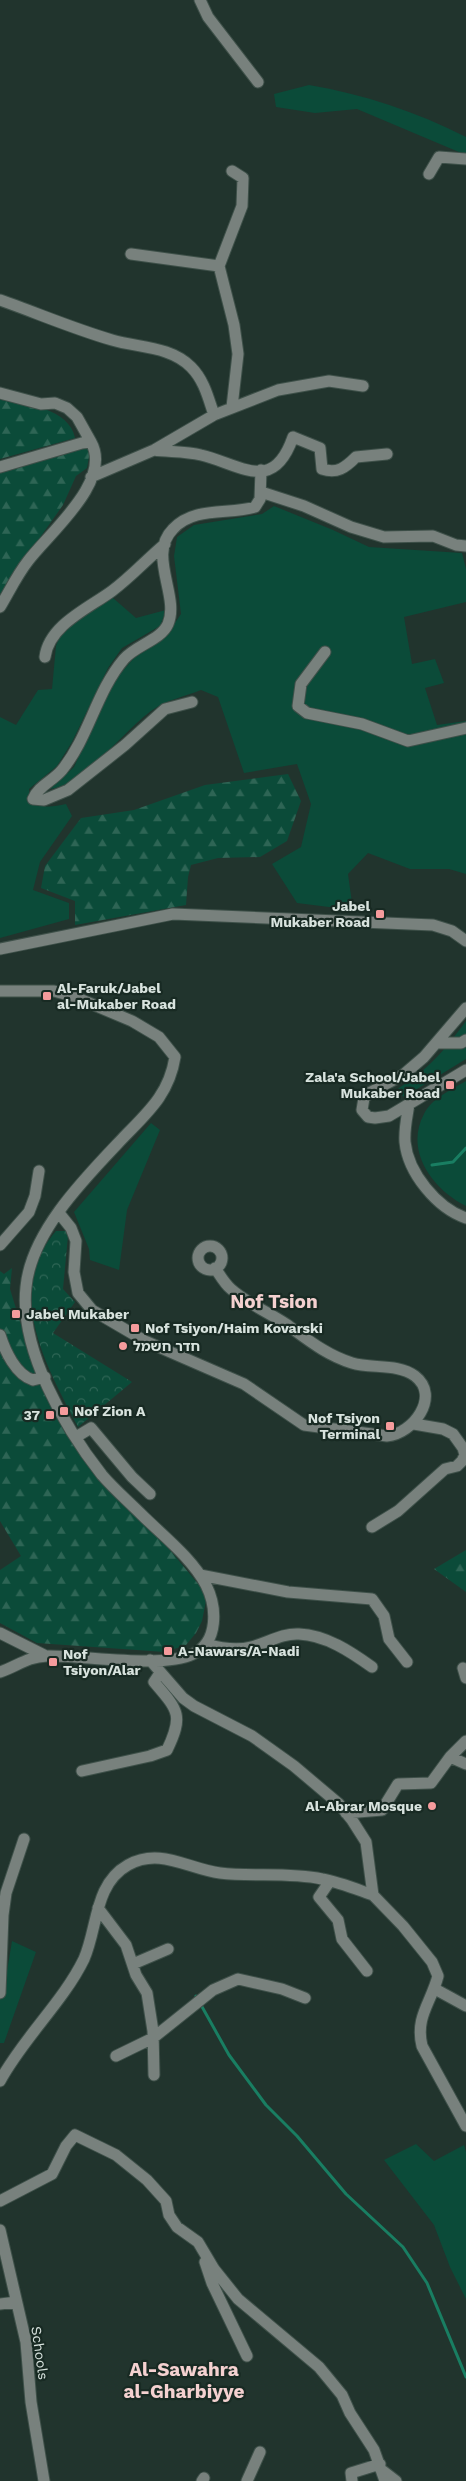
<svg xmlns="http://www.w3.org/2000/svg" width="466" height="2481" font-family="'Work Sans','Noto Sans Hebrew',sans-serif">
  <defs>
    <pattern id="forest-firs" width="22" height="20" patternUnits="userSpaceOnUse" patternTransform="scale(1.25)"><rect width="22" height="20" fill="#0b4b39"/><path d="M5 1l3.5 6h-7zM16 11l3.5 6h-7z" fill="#2e6555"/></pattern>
    <pattern id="park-crowns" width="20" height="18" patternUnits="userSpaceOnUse" patternTransform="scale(1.25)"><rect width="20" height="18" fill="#0b4b39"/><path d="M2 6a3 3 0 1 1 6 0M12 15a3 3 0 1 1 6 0" fill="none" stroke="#2e6555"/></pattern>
  </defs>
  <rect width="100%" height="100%" fill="#21342d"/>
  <path fill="#0b4b39" d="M309 85C363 94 417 112 466 137V155L357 109 315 113 276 107 274 94Z
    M274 506 333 530 369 547 462 553 466 569V602L404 617 412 664 435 659 444 683 425 688 437 725 466 721V874L449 869H410L368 853 348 874 353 910 297 903 272 864 301 847 311 804 297 764 244 773 218 697 201 690C186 696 167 700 154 709 124 729 85 785 50 789L74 767 113 682 134 658 168 633 181 614 174 556 177 537 194 525 262 514Z
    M105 591 136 618 166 610 160 626 122 648 108 668 72 742 57 766 29 789 30 800C42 809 52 807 66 804L72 816 40 862 33 890 69 903V919L0 938V717L16 725 38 690 52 689 56 646 65 623Z
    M466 1021V1059L404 1097 396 1090C429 1069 443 1052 466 1021Z
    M466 1081V1206C433 1190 404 1151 424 1114 432 1098 451 1090 466 1081Z
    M151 1123 160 1130 127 1210 119 1270 90 1260 89 1249 74 1212Z
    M12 1941 36 1952 4 2043H0V1989H4Z
    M416 2144 434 2161 464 2145 466 2152V2299L450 2267 434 2225 384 2160Z"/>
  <path fill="url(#forest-firs)" d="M0 400C24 402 70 409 75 438L0 459Z
    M85 443 90 451 87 468 76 476 63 505 0 594V472L66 454Z
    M288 774 301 801 287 841 260 857 218 858 191 865 188 877 186 905 75 925V901L41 888 45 866 81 818 134 810 205 785Z
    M12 1268 10 1289 33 1364 61 1419 204 1591 206 1601 202 1621 196 1633 186 1645 165 1652 37 1643 0 1623V1570L21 1556 0 1521V1271L4 1274Z
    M466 1550V1592L434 1569Z"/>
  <path fill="url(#park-crowns)" d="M56 1231H66L68 1236 63 1289 75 1302 53 1333 132 1382 78 1427C47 1367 3 1292 56 1231Z"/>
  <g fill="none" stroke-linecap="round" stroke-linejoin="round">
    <path stroke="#197e62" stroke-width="3" d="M432 1165 453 1162 466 1148
      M196 1996 229 2055 266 2105 297 2136 346 2194 403 2247 427 2283 466 2377"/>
    <g stroke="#3e5049" stroke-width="13">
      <path id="minor" d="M200 0 208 17 258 82
        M232 171 243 178 242 206 219 266 234 325 238 354 232 407
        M429 174 439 157 466 159
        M131 254 219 266
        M0 300C37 313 74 329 112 340 139 348 170 346 191 367 204 380 208 397 214 415
        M0 393 41 404 55 403 67 408 77 417 91 442
        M154 450C169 452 186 451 201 455 240 464 273 495 293 437L320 448 322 469C337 474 345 468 356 457L387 454
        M0 467 82 443 91 442C113 481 50 532 28 561 17 575 9 592 0 607
        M91 477 154 450 214 415 278 390 329 381 363 386
        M261 492 304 506 351 527 384 537 433 536 456 545 466 546
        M325 652 301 684 298 706 307 713 362 724 408 741 466 728
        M45 657C49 625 89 608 112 591 131 577 147 559 165 544
        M192 702 165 709 125 745 68 790 44 800 33 799C38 786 53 781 62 770 89 737 96 692 124 659 136 645 161 640 168 624 180 596 147 555 173 529 194 506 229 515 255 507L260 499 261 470
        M0 949 173 914 433 925 452 931 466 941
        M0 991H54L75 997 132 1021 159 1037 175 1057C169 1095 147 1113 122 1139 85 1178 31 1232 26 1287 19 1349 65 1428 102 1475 114 1489 128 1501 141 1514 162 1535 192 1558 206 1585 217 1607 219 1642 193 1654 162 1669 84 1655 47 1656 26 1657 18 1666 0 1672
        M466 1008 424 1057 403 1075 371 1092 364 1098 362 1110 368 1117 375 1118 389 1116 466 1070
        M437 1043H461L466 1040
        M409 1104C407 1117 404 1129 405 1142 408 1173 437 1208 466 1218
        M59 1213 71 1228 76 1241 74 1272 78 1293 92 1310 145 1341 244 1384 304 1425 387 1436C413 1434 441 1396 415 1376 398 1363 371 1369 352 1363 326 1355 307 1339 286 1324 268 1312 248 1304 231 1289 224 1283 220 1275 215 1268
        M0 1245 29 1212 35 1196 39 1171
        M198 1258a12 12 0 1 1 24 0a12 12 0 1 1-24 0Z
        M0 1335C5 1351 16 1375 33 1380L45 1377
        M76 1437 91 1428 132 1477 150 1494
        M372 1527 398 1511 445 1469 457 1466 462 1461 465 1455 463 1448 453 1434 443 1429 414 1424
        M200 1575 288 1592 372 1599 384 1616 389 1639 407 1662
        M0 1633 44 1655
        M206 1644C220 1648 236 1651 251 1647 267 1643 282 1633 299 1634 326 1635 351 1652 372 1667
        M150 1660 183 1698 194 1706 252 1736 294 1766 339 1804 352 1820 366 1842 373 1895 403 1926 432 1962 438 1976C431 2003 415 2017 422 2046L466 2126
        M463 1668 466 1678
        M450 1757 466 1741
        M82 1771 150 1756 167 1750C184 1715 178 1710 154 1682L160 1673
        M346 1813 382 1810 398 1784 431 1783 450 1757 466 1764
        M330 1881 319 1897 338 1920 342 1939 367 1971
        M98 1908 126 1945 136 1975 147 1993 153 2031 154 2075
        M133 1964 168 1949
        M435 1989 466 2006
        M0 1993 3 1915 6 1893 24 1839
        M116 2056 153 2038 213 1990 238 1979 282 1989 305 1998
        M0 2081C24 2037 63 2002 84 1959 98 1927 94 1884 128 1865 160 1847 188 1869 220 1873 253 1877 289 1872 322 1879 339 1882 356 1889 373 1895
        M0 2201 52 2174 66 2146 75 2135 116 2155 147 2180 166 2201 169 2215 177 2227 198 2242 214 2269 238 2299 319 2367 342 2395 350 2413 374 2450 385 2481
        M0 2230 26 2342 31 2402 44 2481
        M205 2262 212 2283 247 2356
        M0 2304 16 2302
        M383 2471 396 2481
        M202 2481 204 2478
        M247 2481 260 2452
        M352 2481 351 2473 380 2464"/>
    </g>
    <use href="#minor" stroke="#78817d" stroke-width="11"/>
  </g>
  <g fill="#f59b9c" stroke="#182a23" stroke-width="2">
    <rect x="375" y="909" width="10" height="10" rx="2.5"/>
    <rect x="42" y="991" width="10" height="10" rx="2.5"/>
    <rect x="445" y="1080" width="10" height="10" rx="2.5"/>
    <rect x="11" y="1309" width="10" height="10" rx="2.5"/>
    <rect x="130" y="1323" width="10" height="10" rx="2.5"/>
    <circle cx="123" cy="1346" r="5"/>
    <rect x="59" y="1406" width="10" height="10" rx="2.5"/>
    <rect x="45" y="1410" width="10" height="10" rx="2.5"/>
    <rect x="385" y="1421" width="10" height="10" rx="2.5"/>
    <rect x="163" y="1646" width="10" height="10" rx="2.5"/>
    <rect x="48" y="1657" width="10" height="10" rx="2.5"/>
    <circle cx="432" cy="1806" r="5"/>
  </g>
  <g text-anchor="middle" stroke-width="4.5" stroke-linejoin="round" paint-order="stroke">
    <g font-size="14" font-weight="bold" fill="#d8e3de" stroke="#182a23" text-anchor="start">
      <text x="370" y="911" text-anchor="end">Jabel<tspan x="370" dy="16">Mukaber Road</tspan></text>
      <text x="57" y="993">Al-Faruk/Jabel<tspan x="57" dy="16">al-Mukaber Road</tspan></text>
      <text x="440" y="1082" text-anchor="end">Zala'a School/Jabel<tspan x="440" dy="16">Mukaber Road</tspan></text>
      <text x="26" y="1319">Jabel Mukaber</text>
      <text x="145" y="1333">Nof Tsiyon/Haim Kovarski</text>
      <text x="133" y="1351">חדר חשמל</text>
      <text x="74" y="1416">Nof Zion A</text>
      <text x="40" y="1420" text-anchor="end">37</text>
      <text x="380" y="1423" text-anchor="end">Nof Tsiyon<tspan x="380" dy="16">Terminal</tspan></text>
      <text x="178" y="1656">A-Nawars/A-Nadi</text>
      <text x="63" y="1659">Nof<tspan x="63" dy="16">Tsiyon/Alar</tspan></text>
      <text x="422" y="1811" text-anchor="end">Al-Abrar Mosque</text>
    </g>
    <g font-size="14" fill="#d8e3de" stroke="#182a23">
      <text transform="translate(40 2353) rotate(82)" y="5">Schools</text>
    </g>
    <g font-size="19" font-weight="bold" fill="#f4d1d0" stroke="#182a23">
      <text x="274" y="1308">Nof Tsion</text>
      <text x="184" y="2376">Al-Sawahra<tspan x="184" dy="22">al-Gharbiyye</tspan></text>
    </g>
  </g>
</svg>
